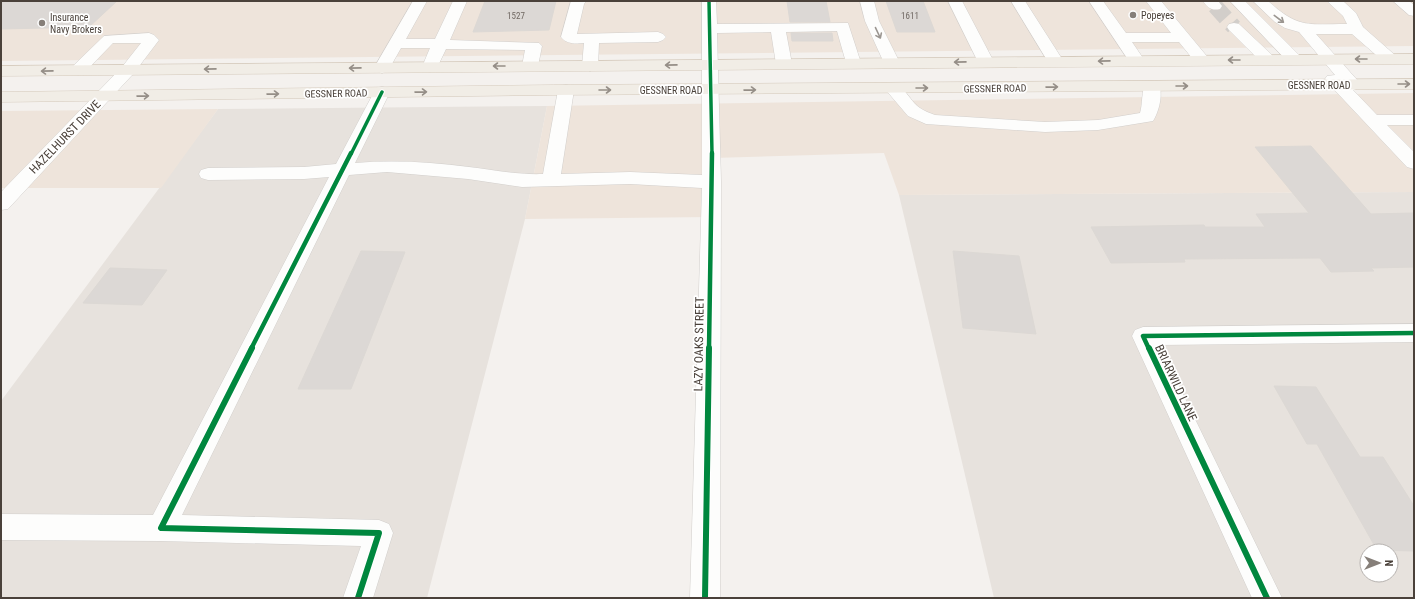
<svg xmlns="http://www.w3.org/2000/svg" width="1415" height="599" font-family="'Roboto Condensed',sans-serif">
  <rect width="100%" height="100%" fill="#f4f1ee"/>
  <path fill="#e7e2dd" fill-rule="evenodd" d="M547 106 525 219 427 598H1V401L218 109Z
    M1414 192V598H994L899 195ZM1367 551H1391V575H1367Z"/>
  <path fill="#eee4db" d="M1 1H1414V46L1 61Z
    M1414 93V192L899 195 884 153 713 158 711 217 525 219 547 106Z
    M218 109 161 188H1V111Z"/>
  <path fill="#dcd8d5" stroke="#dcd8d4" d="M1 1H117L89 27 1 29Z
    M485 1H556L549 30 473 32Z
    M787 1H826L830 22H790Z
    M886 1H923L935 32H897Z
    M791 33H832L833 41H792Z
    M1311 146 1371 214 1414 213V267L1371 268 1374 271 1331 272 1320 258 1184 259 1185 262 1111 263 1091 227 1204 225 1205 227H1265L1256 214 1309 213 1255 147Z
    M361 251 405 252 351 389H298Z
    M953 251 1019 256 1036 334 963 328Z
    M110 268 167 270 142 305 83 303Z
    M1274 386 1316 387 1360 457H1383L1414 506V551L1377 550 1317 444H1307Z"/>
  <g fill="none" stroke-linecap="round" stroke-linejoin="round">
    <path stroke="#d2ceca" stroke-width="16" stroke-dasharray="16 8" stroke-linecap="butt" d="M1215 6 1234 27"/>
    <g stroke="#d2cfcc" stroke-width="1">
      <path id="minor" d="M413 1H427L406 39H435L453 1H467L450 40 539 43 542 46 538 66 536 69 530 71 524 69 522 66 525 50 446 49 436 70 430 72 424 70 422 67 430 48H401L388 71 382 73 376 71 374 68Z
        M571 1H586L584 4 577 34 658 32 663 34 666 37 663 40 658 42 599 43 598 66 596 69 590 71 584 69 582 66 584 43C576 44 566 44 561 37Z
        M702 1H716L717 24 848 23 861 63 859 66H847L837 31 786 32 792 64 790 67H778L776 64 771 32 717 33 721 182 720 598H690L702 188 630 184 522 187 468 179 387 172 349 175 182 515 379 520 389 524 393 533 373 598H343L361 546 161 541 1 540V514L153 515 329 177 304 179 208 180 201 178 199 174 201 170 208 168 304 167 336 164 374 92 376 88 382 87 388 88 390 92 355 163C393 160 431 162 469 167 494 170 518 175 543 174L558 90 560 86 566 85 572 86 574 90 561 174 630 172 702 175Z
        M860 1H874L879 21 900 63 898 66H886L884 63 865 21Z
        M948 1H962L994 62 992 65H980L978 62Z
        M1011 1H1025L1064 62 1062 65H1050Z
        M1089 1H1103L1126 33H1171L1146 1H1161L1210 60 1208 63H1196L1179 42H1132L1145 61 1143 64H1131Z
        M1203 1H1218L1222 6 1220 9C1212 11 1208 8 1203 1Z
        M1230 1H1245L1301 57 1303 60 1301 63H1289Z
        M1253 1H1268C1299 29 1308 24 1347 24L1343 16 1327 1H1343L1356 13 1363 27 1396 56 1398 59 1396 62H1384L1352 34H1316L1359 82 1361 85 1359 88 1353 90 1377 115H1414V125H1387L1414 152V169L1407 167 1327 82 1325 79 1327 76 1335 75 1299 32 1285 28 1275 22Z
        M1393 1H1409L1414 5V16L1409 15Z
        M1234 23 1239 24 1274 57 1276 60 1274 63H1262L1229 30 1227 27 1229 24Z
        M149 33 154 35 159 40 134 73 8 209 1 210V192L122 67 141 43H113L84 73 78 75 72 73 70 70 72 67 104 36Z
        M1152 81 1158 83C1164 92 1159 112 1153 121L1098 130 1045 132 926 124 908 116 885 89 887 85C904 81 908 100 920 108 924 111 930 113 935 115L1045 122 1098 120 1140 113C1143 104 1141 91 1146 83Z
        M1414 324V342L1159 345 1282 598H1252L1132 336 1135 330 1143 327Z"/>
    </g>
    <g stroke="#d5cabc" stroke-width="1">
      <path id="major" d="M1414 54V64L1 76V66Z
        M1414 79V89L553 95 1 102V92L553 85Z"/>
    </g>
    <use href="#minor" fill="#fdfdfc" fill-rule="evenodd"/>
    <use href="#major" fill="#f1ede6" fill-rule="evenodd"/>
    <g stroke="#fff" stroke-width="5.5">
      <path id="cycleway-far2" d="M709 1 712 154
        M351 154 382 92"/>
    </g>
    <g stroke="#fff" stroke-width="7">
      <path id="cycleway-far1" d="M251 349 351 153
        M709 349 712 153
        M1149 349 1143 336 1414 333"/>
    </g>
    <g stroke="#fff" stroke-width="8">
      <path id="cycleway" d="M252 348 161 528 379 533 358 598
        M1149 348 1267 598
        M705 598 709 348"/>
    </g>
    <use href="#cycleway-far2" stroke="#00873e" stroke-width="3.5"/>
    <use href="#cycleway-far1" stroke="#00873e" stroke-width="4.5"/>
    <use href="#cycleway" stroke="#00873e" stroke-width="6"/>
  </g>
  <defs><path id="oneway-shaft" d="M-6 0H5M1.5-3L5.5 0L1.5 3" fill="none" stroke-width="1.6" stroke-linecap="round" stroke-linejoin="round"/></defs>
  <g stroke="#9b9691">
    <use href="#oneway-shaft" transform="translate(1279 19) rotate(37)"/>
    <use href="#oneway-shaft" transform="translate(878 33) rotate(65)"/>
  </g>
  <g stroke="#958e87">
    <use href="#oneway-shaft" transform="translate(1361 59) rotate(180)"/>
    <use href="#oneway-shaft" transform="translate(1234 60) rotate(180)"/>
    <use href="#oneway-shaft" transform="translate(1104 61) rotate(179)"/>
    <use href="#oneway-shaft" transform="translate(960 62) rotate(179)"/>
    <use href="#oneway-shaft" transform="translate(671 65) rotate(179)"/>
    <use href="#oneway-shaft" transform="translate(499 66) rotate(180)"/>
    <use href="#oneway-shaft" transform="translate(355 68) rotate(179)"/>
    <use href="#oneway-shaft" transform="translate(210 69) rotate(179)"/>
    <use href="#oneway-shaft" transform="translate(47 71) rotate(179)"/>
    <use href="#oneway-shaft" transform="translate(1404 84)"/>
    <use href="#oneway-shaft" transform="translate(1182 86)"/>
    <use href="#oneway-shaft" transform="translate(1052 87) rotate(-1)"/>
    <use href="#oneway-shaft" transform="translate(922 88)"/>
    <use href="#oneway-shaft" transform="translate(605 90)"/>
    <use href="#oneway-shaft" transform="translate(750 90) rotate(-1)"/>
    <use href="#oneway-shaft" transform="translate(421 92) rotate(-1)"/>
    <use href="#oneway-shaft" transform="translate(273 94) rotate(-1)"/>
    <use href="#oneway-shaft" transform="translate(143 96) rotate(-1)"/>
  </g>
  <g fill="#867f79" stroke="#fff" stroke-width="1.5">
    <circle cx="1133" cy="15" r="4"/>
    <circle cx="42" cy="23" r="4"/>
  </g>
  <g text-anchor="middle" stroke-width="3.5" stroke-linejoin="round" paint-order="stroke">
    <g font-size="9" fill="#706862">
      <text x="516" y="19">1527</text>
      <text x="910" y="19">1611</text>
    </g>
    <g font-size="10" fill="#4a413a" stroke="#fff" text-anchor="start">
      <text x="1141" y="19">Popeyes</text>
      <text x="50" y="21">Insurance<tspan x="50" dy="12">Navy Brokers</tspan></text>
    </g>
    <g font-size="10" fill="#4a413a" stroke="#fff">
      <text x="1319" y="89">GESSNER ROAD</text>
      <text transform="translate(995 88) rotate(-1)" y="4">GESSNER ROAD</text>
      <text x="671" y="94">GESSNER ROAD</text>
      <text transform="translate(336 93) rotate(-1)" y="4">GESSNER ROAD</text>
    </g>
    <g font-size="12" fill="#4a413a" stroke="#fff">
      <text transform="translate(65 137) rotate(-46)" y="4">HAZELHURST DRIVE</text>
      <text transform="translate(699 344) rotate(-89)" y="4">LAZY OAKS STREET</text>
      <text transform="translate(1176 383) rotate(65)" y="4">BRIARWILD LANE</text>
    </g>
  </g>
  <rect width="1415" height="599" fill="none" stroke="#4a413a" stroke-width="4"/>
  <g transform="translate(1379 563) rotate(90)"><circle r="19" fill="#ffffff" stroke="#b7b3b0"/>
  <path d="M0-3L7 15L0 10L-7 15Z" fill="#867f79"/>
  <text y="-6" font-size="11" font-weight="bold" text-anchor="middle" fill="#4a413a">N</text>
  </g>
</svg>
